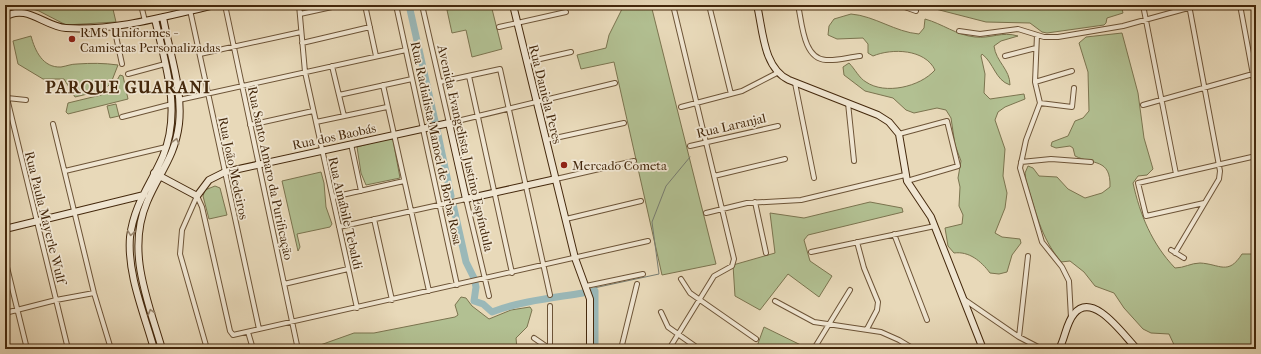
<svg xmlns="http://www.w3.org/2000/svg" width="1261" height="354" font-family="'IM FELL French Canon',serif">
  <rect width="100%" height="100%" fill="#e8d9b9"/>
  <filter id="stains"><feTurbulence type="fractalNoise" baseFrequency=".005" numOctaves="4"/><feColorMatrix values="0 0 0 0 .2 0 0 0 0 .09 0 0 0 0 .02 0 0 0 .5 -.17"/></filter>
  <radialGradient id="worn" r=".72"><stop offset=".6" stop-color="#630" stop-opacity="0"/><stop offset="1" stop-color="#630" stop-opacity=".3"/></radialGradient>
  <path fill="#b2c092" stroke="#7b744f" d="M19 5H112L116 22 66 25 39 11Z
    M460 5H491L502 49 472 57 466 30 452 33 447 10 460 7Z
    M624 5H651L716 264 662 275 614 62 581 69 577 55 606 48 609 35Z
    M920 5H1121L1123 13 1107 18 1106 23 1104 25 1047 33 1042 32 1030 23 986 22Z
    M851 14C875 16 895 32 919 34L924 28 925 19C943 24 956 35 975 37 990 39 1002 31 1018 36L1001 41 994 46C996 62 1010 69 1010 85 995 80 994 63 982 54L981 56 985 74 984 93 990 99 1024 94 1025 99 1005 107 998 112 995 120 1005 149 1003 176 1007 193 1005 208 995 233 1002 237 1020 239 1021 243 1012 255 1007 272 999 274 990 273C981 261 969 251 954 253L948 246 945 228 962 224 963 215 959 206 960 187 958 178 961 161 955 145 951 118 946 110 937 108 914 113 906 110 893 98 865 91 844 75 843 67 849 63C855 69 859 78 866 82 885 95 920 87 935 70 925 49 892 48 873 56L868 53V44L863 38 837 39 828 35 829 26 834 19Z
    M1122 33 1138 93 1144 138 1153 169 1147 175 1138 176 1133 183C1140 215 1152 244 1175 268 1184 268 1191 263 1200 263 1220 264 1228 276 1242 254H1256V349H1218L1208 345 1189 349H1176L1169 334 1151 333 1143 329 1124 308 1114 293 1095 286 1084 272 1070 261 1061 262C1040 236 1036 212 1026 181L1025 173 1028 166 1033 168 1039 176 1057 177 1068 189 1085 198 1102 193 1110 187C1111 158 1093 165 1075 156L1073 148 1070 146 1056 148 1051 146 1052 142 1068 136 1075 121 1083 118 1089 111 1088 72 1079 43 1086 37Z
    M31 36C35 51 43 68 61 67 67 66 71 64 77 64 91 63 104 63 118 65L111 83 104 90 75 97 64 79H43L18 64 13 41Z
    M120 75 123 76 128 99 68 114 66 112 68 103 101 95 112 89Z
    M116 104 119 116 110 118 107 106Z
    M389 138 393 140 400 178 366 185 361 173 357 147Z
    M321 172 324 183 326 207 332 224 330 227 297 234 300 247 298 251 282 181Z
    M215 186 220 188 227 215 209 219 203 196 205 190Z
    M870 202 902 208 903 212 808 235 804 240 810 261 832 276 819 297 788 274 760 310 735 296 733 265 775 253 770 213 804 218Z
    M461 297 466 298 472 306 489 319 511 310 530 307 532 310 527 327 516 338 517 349H309L354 333H374L455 317 458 315 455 305Z
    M764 327 809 349H756Z"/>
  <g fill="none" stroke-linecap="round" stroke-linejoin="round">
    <path stroke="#787e73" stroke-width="1" d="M595 291 594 288 659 274 652 222 666 186 690 157"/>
    <path stroke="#9ab8b8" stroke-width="7" d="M409 5 435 121
      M437 130 451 196
      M453 204 466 262 474 278 476 287 474 301 483 304 492 312C521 301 552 298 583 293
      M593 291H595V349"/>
    <g stroke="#6d5437" stroke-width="6">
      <path id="street" d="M141 5 145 21
        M181 5 183 12
        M225 5 297 345
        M299 5 305 72 357 308
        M365 5 376 56
        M396 5 457 285
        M422 5 449 123 615 83
        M709 5 731 94
        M798 5C802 22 803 59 826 60 837 61 849 57 860 56
        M899 5 916 11
        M1143 5 1176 174
        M1240 5 1256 91
        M758 8 770 5
        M190 10 259 329
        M300 14 341 5
        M114 27 122 64
        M499 27 566 12
        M959 31 980 34 1018 29 1044 37H1058L1123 26 1199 5
        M1037 35 1035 82 1040 103 1026 140 1020 168 1042 242 1062 267 1069 281 1071 318
        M302 43 370 27
        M200 54 301 32
        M1005 56 1036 48
        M527 62 571 52
        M332 66 344 116
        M128 74 165 64
        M469 76 512 273
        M440 82 500 69 550 295
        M1035 82 1072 71
        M795 83 814 178
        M383 85 429 291
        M5 90 68 349
        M339 95 412 79
        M7 98 26 100
        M179 100 406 50
        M848 103 854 161
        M1040 103 1072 107 1074 88
        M1143 105 1253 74
        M681 107 742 91 777 73
        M122 117 172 104
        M316 122 387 107
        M53 124 94 293 111 349
        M250 125 313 111
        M899 134 947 121 958 166 907 181
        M546 140 624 123
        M351 144 361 191
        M690 146 778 126
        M1021 162 1051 159 1091 162
        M65 171 166 147
        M714 176 785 159
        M556 179 634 161
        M197 196 202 207 230 331 233 335 648 241
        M197 196 182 230 180 254 207 349
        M333 197 404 181
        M755 202 766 253
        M1204 203 1146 216 1138 183 1256 156
        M706 213 747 203 801 200 905 175
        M374 219 392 300
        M566 219 641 201
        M339 227 466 199 489 296
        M894 234 927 320
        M857 242 864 268 878 302 877 310 867 329
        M1171 250 1184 258
        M811 252 935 226
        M1175 253 1219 179 1220 171 1189 5
        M5 259 27 349
        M681 279 690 293 756 339
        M284 284 348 269
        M586 286 643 274
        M965 300 1019 337 1042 349
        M775 301 814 322 881 332 899 340 914 349
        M661 312 668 327 699 349
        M5 313 56 300 94 293
        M248 332 253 349
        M1019 337 1028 256
        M534 338 550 349
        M815 347 850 290
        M550 349V306
        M621 349 637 284
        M669 349 714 276 732 266 734 259 673 5"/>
    </g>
    <g stroke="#44280c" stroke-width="8">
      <path id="secondary" d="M513 5 575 258 590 299V349
        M757 5C763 30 763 68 789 80L878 115 889 122 899 134 907 181 931 217 983 349
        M5 17C26 3 45 27 66 28 117 31 166 16 215 5
        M154 173 197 196 209 180 225 172 449 123 466 199 556 179
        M5 229 144 195
        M154 349C144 313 127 274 130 237 134 204 151 184 163 156 182 111 165 63 155 19
        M162 349C148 301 126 251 147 202 159 173 175 157 179 124 183 88 169 52 163 17
        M1059 349C1065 339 1066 323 1074 314 1093 290 1124 336 1137 349"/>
    </g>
    <use href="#street" stroke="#f0e6d2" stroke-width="4"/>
    <use href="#secondary" stroke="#f0e6d2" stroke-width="6"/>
  </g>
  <defs><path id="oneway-chevron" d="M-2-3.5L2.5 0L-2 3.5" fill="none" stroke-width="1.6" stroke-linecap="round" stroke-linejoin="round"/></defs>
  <g stroke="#9a876f">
    <use href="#oneway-chevron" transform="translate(176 141) rotate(-75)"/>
    <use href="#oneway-chevron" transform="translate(131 233) rotate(97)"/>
    <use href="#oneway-chevron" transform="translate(151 312) rotate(-106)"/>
  </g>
  <g fill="#8f2418" stroke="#f0e6d2" stroke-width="1.5">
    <circle cx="72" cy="39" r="4"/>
    <circle cx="564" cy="165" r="4"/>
  </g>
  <g text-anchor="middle" stroke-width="3.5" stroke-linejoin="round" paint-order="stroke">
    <g font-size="13" fill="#44280c" stroke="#f0e6d2" text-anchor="start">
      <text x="80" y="37">RMS Uniformes -<tspan x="80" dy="15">Camisetas Personalizadas</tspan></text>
      <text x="572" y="170">Mercado Cometa</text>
    </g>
    <g font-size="13" fill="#44280c" stroke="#f0e6d2">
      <text transform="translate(546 94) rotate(76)" y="5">Rua Daniela Peres</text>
      <text transform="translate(731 125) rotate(-13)" y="5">Rua Laranjal</text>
      <text transform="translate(334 136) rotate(-12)" y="5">Rua dos Baobás</text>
      <text transform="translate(437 143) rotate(78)" y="5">Rua Radialista Manoel de Borba Rosa</text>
      <text transform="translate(466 148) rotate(77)" y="5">Avenida Evangelista Justino Espíndula</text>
      <text transform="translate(234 168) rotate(78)" y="5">Rua João Medeiros</text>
      <text transform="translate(271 173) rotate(78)" y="5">Rua Santo Amaro da Purificação</text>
      <text transform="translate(346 213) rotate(77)" y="5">Rua Amábile Tebaldi</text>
      <text transform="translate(46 217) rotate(76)" y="5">Rua Paula Mayerle Wulf</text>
    </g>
    <g font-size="17" font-weight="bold" letter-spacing="1" fill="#44280c" stroke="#f0e6d2">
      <text x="128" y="93">PARQUE GUARANI</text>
    </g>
  </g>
  <rect width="1261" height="354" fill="none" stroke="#e8d9b9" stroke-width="20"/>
  <rect x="6" y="6" width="1249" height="342" fill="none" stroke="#44280c" stroke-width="2"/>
  <rect x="10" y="10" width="1241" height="334" fill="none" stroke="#44280c"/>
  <rect width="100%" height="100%" filter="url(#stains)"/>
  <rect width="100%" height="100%" fill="url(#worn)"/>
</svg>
